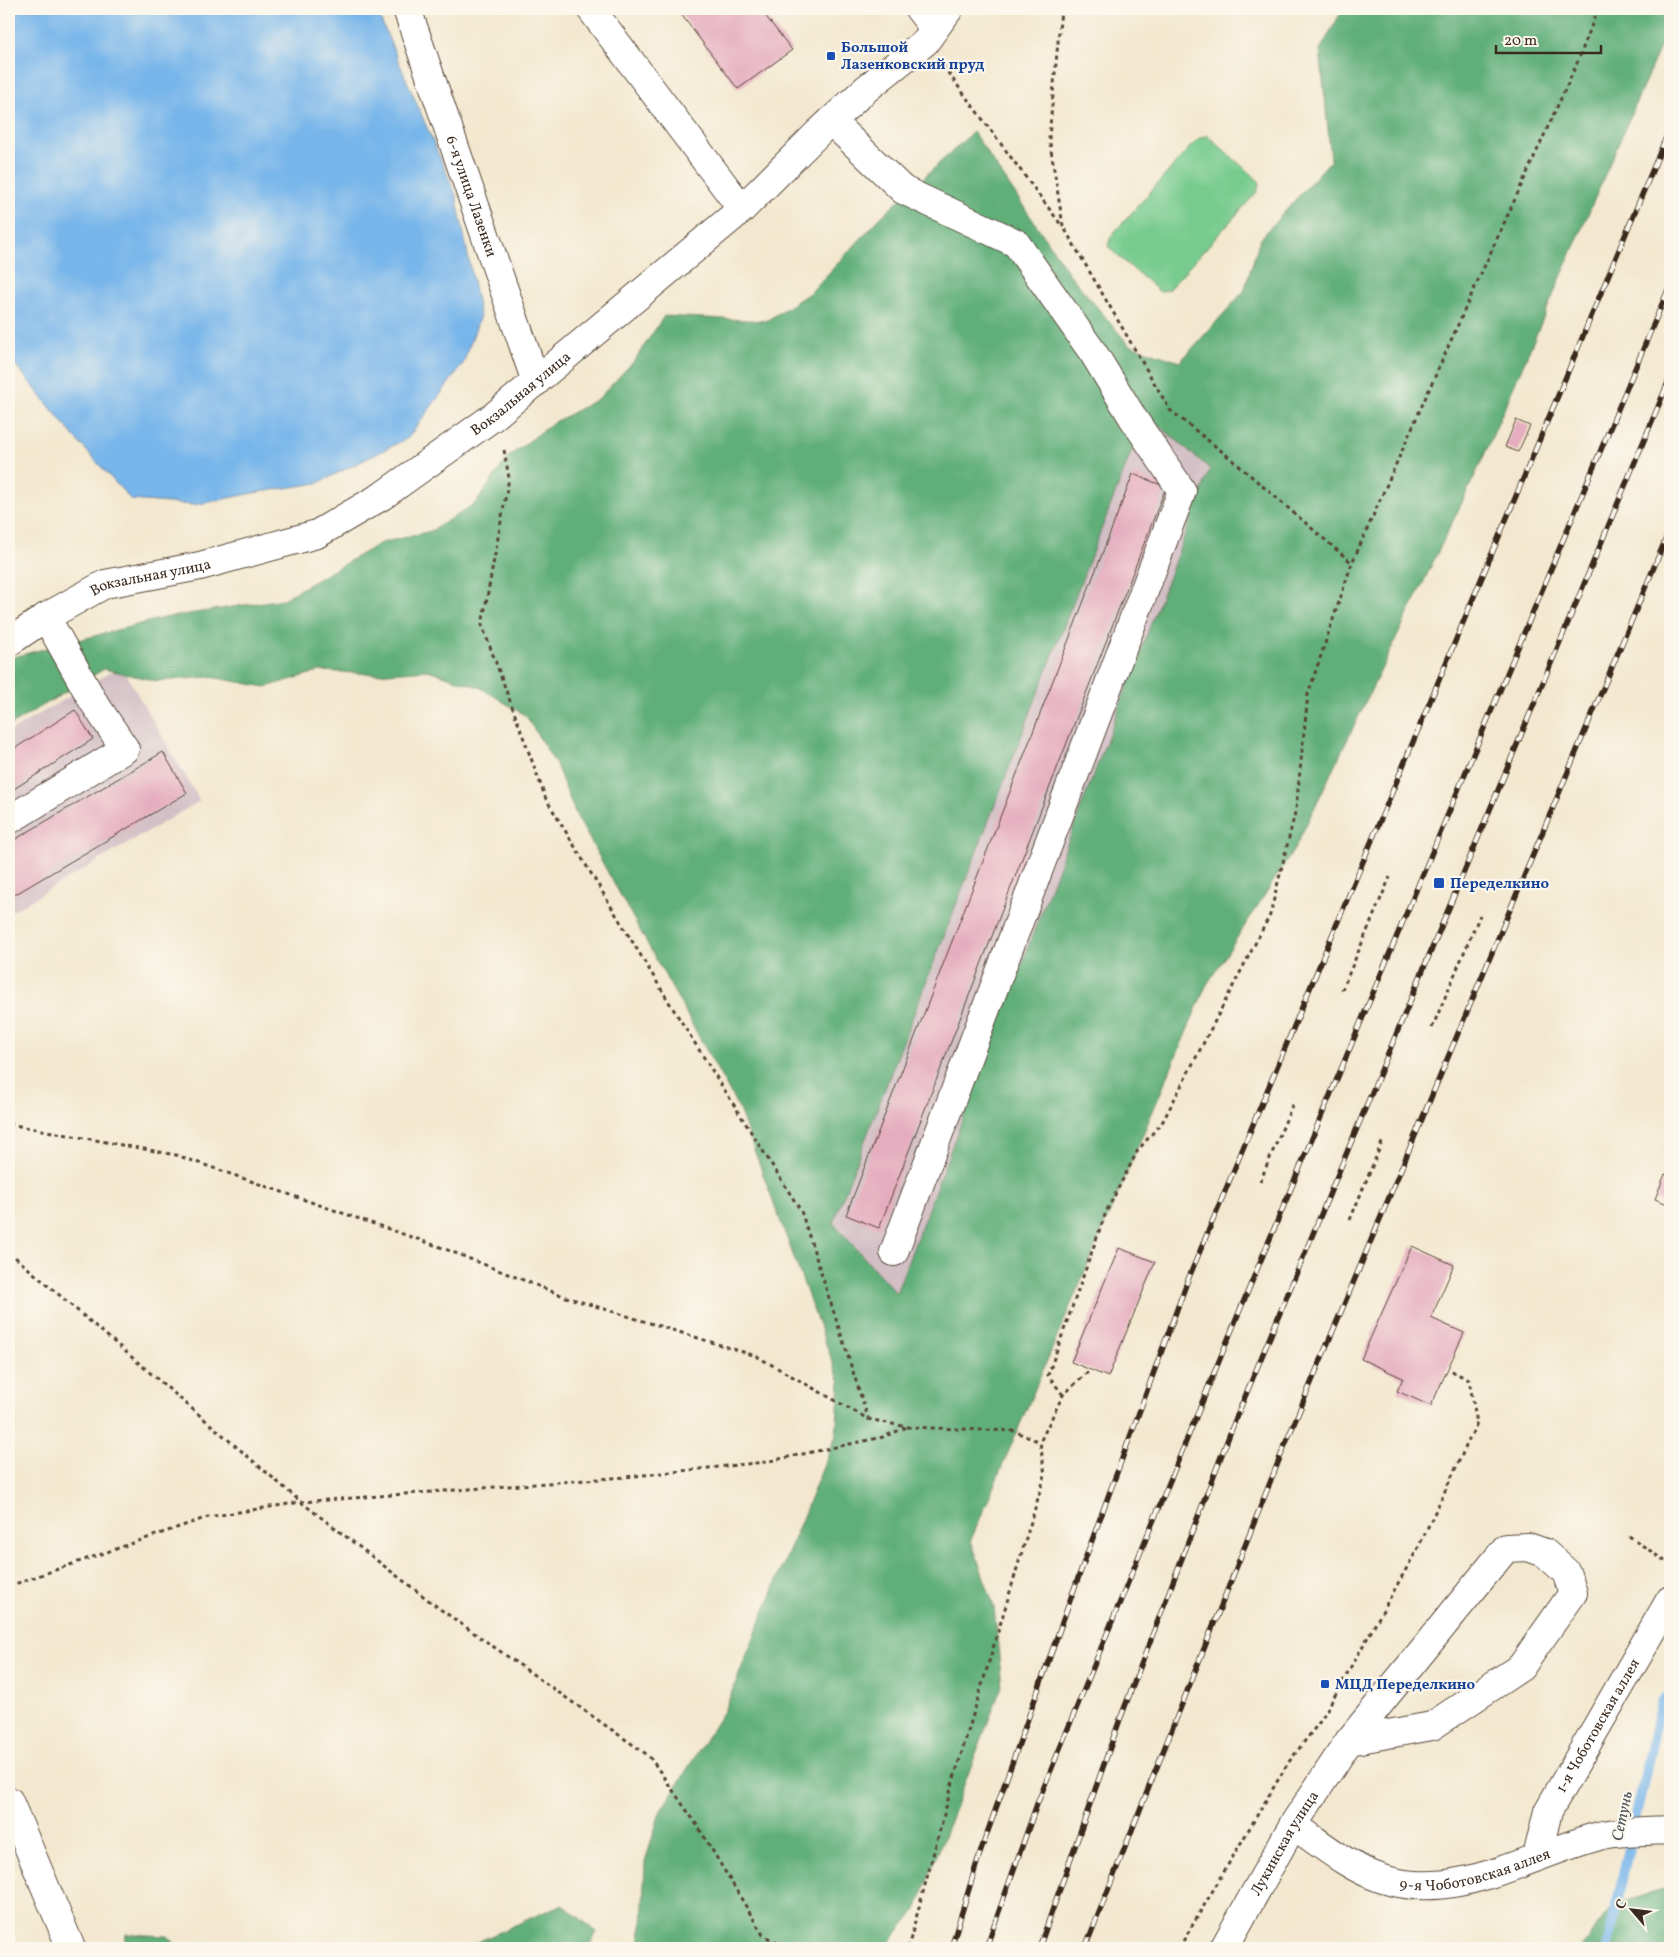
<svg xmlns="http://www.w3.org/2000/svg" width="1679" height="1957" font-family="Vollkorn,serif">
  <rect width="100%" height="100%" fill="#fbf7ec"/>
  <filter id="ink" filterUnits="userSpaceOnUse"><feTurbulence type="fractalNoise" baseFrequency=".02" numOctaves="2"/><feDisplacementMap in="SourceGraphic" scale="10" xChannelSelector="R" yChannelSelector="G"/><feConvolveMatrix kernelMatrix="1 2 1 2 8 2 1 2 1" color-interpolation-filters="sRGB"/></filter>
  <filter id="wash" filterUnits="userSpaceOnUse"><feTurbulence type="fractalNoise" baseFrequency=".0096" numOctaves="4" result="noise"/><feDisplacementMap in="SourceGraphic" scale="20" xChannelSelector="R" yChannelSelector="G"/><feGaussianBlur stdDeviation="1.12" result="paint"/><feColorMatrix in="noise" values="0 0 0 0 0 0 0 0 0 0 0 0 0 0 0 0 0 1.4 0 .05"/><feComposite in="paint" operator="in"/></filter>
  <g filter="url(#wash)">
    <rect width="100%" height="100%" fill="#f3e8cf"/>
    <path fill="#d2bec5" d="M1146 414 1211 469 896 1294 833 1223Z
      M121 666 200 801 9 913V732Z"/>
    <path fill="#77cb8e" stroke="#597a56" d="M1207 135 1260 182 1257 192 1169 289 1160 292 1111 250 1108 246 1111 236 1191 146 1198 139Z"/>
    <path fill="#61af79" stroke="#4e6c4c" fill-rule="evenodd" d="M1343 9H1670V24L1480 465 1295 848 1206 986 971 1540 994 1607 1002 1686 916 1910 885 1948H638L642 1925 645 1862 660 1812 724 1711 836 1435 840 1382 739 1109 576 815 556 765 526 716 481 688 428 670 375 674 320 671 266 687 211 677 157 681 104 669 9 726V660L13 657 163 618 283 599 381 543 431 531 476 503 509 456 553 423 598 399 634 361 664 316 766 321 811 292 881 217 973 132 1071 276 1129 345 1180 362 1244 291 1260 239 1331 160 1320 50ZM1146 414 1210 469 896 1293 833 1223Z
      M1670 1887V1948H1580L1616 1903Z
      M562 1904 597 1932 588 1948H464Z
      M126 1934 168 1936 179 1948H125Z"/>
    <path fill="#77b5ea" stroke="#597084" d="M10 9H376L456 195 480 316 463 364 408 438 318 483 254 493 194 505 131 500 76 439 9 357Z"/>
    <g fill="none" stroke-linecap="round" stroke-linejoin="round">
      <path stroke="#77b5ea" stroke-width="10" d="M1607 1948 1661 1702 1670 1695"/>
    </g>
    <g id="blocks">
      <path fill="#e5adbf" d="M677 9H760L792 50 738 89Z
        M1516 420 1530 426 1518 452 1505 447Z
        M1133 474 1166 487 879 1228 846 1215Z
        M75 710 93 739 9 792V752Z
        M163 752 187 793 9 898V843Z
        M1665 1174 1670 1176V1205L1655 1199Z
        M1412 1246 1454 1265 1431 1318 1464 1333 1431 1406 1397 1391 1403 1378 1361 1359Z
        M1119 1248 1155 1262 1108 1377 1071 1362Z"/>
    </g>
  </g>
  <g filter="url(#ink)">
    <use href="#blocks" fill-opacity="0" stroke="#574639" stroke-width="1"/>
    <g fill="none" stroke-linecap="round" stroke-linejoin="round">
      <g stroke="#574639" stroke-width="30">
        <g id="minor">
          <path id="s1" d="M407 9 536 382"/>
          <path d="M591 9 742 209"/>
          <path d="M919 9 934 28"/>
          <path d="M831 121 903 190 1016 243 1094 354 1133 418 1182 491 894 1252"/>
          <path id="s2" d="M9 642 46 617 105 584 200 566 317 534 382 496 493 417 742 209 819 132 866 89 925 42 949 9"/>
          <path d="M9 820 125 749 93 701 46 617"/>
          <path d="M9 1801 71 1948"/>
          <path id="s3" d="M1293 1825C1320 1843 1348 1867 1380 1878 1454 1904 1528 1855 1599 1836 1617 1831 1650 1831 1670 1830"/>
          <path id="s4" d="M1537 1857 1548 1811 1670 1600"/>
          <path id="s5" d="M1224 1948 1293 1825 1349 1741 1506 1548 1528 1547 1545 1553 1566 1572 1573 1593 1521 1667 1432 1726 1349 1741"/>
        </g>
      </g>
      <path stroke="#574639" stroke-width="3" stroke-dasharray="4 4" stroke-linecap="butt" d="M1059 9 1061 10 1049 137 1063 226 1170 410 1230 458 1352 563
        M943 66 1062 226
        M504 450 509 478 482 625 546 799 672 1007 801 1211 868 1418
        M1342 990 1390 877
        M1432 1028 1480 915
        M9 1124 176 1155 440 1247 566 1297 756 1356 868 1419 907 1427 1014 1431 1040 1442
        M1260 1182 1293 1103
        M1350 1220 1383 1140
        M9 1252 301 1502 440 1609 649 1756 699 1828 763 1935 787 1948
        M1063 1395 1048 1375 1106 1212 1138 1150 1163 1121 1270 915 1296 809 1308 694 1352 563 1469 300 1578 61 1598 9
        M1629 1536 1666 1562
        M9 1586 208 1517 301 1502 625 1477 765 1462 883 1437 907 1427
        M908 1948 952 1785 1045 1475 1040 1442 1063 1395 1090 1370
        M1179 1948 1288 1763 1321 1720 1418 1548 1477 1423 1469 1380 1448 1369"/>
      <use href="#minor" stroke="#fff" stroke-width="28"/>
      <g stroke="#3b2a1e" stroke-width="5.5">
        <path id="rail" d="M951 1948 979 1856 1073 1592 1187 1282 1670 128
          M986 1948 1037 1804 1240 1310 1670 285
          M1039 1948 1119 1722 1234 1423 1670 378
          M1085 1948 1285 1445 1670 529"/>
      </g>
      <use href="#rail" stroke="#fbf7ec" stroke-width="4" stroke-dasharray="11" stroke-linecap="butt"/>
    </g>
  </g>
  <g fill="#1a4fb4" stroke="#fbf7ec" stroke-width="2">
    <rect x="826" y="51" width="10" height="10" rx="2.5"/>
    <rect x="1433" y="877" width="12" height="12" rx="2.5"/>
    <rect x="1320" y="1679" width="10" height="10" rx="2.5"/>
  </g>
  <g text-anchor="middle" stroke-width="4.5" stroke-linejoin="round" paint-order="stroke">
    <g font-size="15" font-weight="bold" fill="#164399" stroke="#fbf7ec" text-anchor="start">
      <text x="841" y="52">Большой<tspan x="841" dy="17">Лазенковский пруд</tspan></text>
      <text x="1450" y="888">Переделкино</text>
      <text x="1335" y="1689">МЦД Переделкино</text>
    </g>
    <g font-size="15" fill="#3b2a1e" stroke="#fbf7ec">
      <text dy="5" stroke="none"><textPath href="#s1" startOffset="198">6-я улица Лазенки</textPath></text>
      <text dy="5" stroke="none"><textPath href="#s2" startOffset="578">Вокзальная улица</textPath></text>
      <text dy="5" stroke="none"><textPath href="#s2" startOffset="158">Вокзальная улица</textPath></text>
      <text dy="5" stroke="none"><textPath href="#s4" startOffset="146">1-я Чоботовская аллея</textPath></text>
      <text dy="5" stroke="none"><textPath href="#s5" startOffset="121">Лукинская улица</textPath></text>
      <text dy="5" stroke="none"><textPath href="#s3" startOffset="200">9-я Чоботовская аллея</textPath></text>
    </g>
    <g font-size="16" font-style="italic" fill="#4d545b" stroke="#fbf7ec">
      <text transform="translate(1621 1816) rotate(-78)" y="6">Сетунь</text>
    </g>
  </g>
  <rect width="1679" height="1957" fill="none" stroke="#fbf7ec" stroke-width="30"/>
  <g transform="translate(1632 1910) rotate(298)" stroke="#fbf7ec" stroke-width="4" paint-order="stroke">
  <path d="M0-4L9 19L0 12L-9 19Z" fill="#3b2a1e"/>
  <text y="-8" font-size="14" font-weight="bold" text-anchor="middle" fill="#3b2a1e">С</text>
  </g>
  <path d="M1496 45v8h105v-8" fill="none" stroke="#3b2a1e" stroke-width="2.5"/>
  <text x="1504" y="45" font-size="15" fill="#3b2a1e" stroke="#fbf7ec" stroke-width="4" paint-order="stroke">20 m</text>
</svg>
